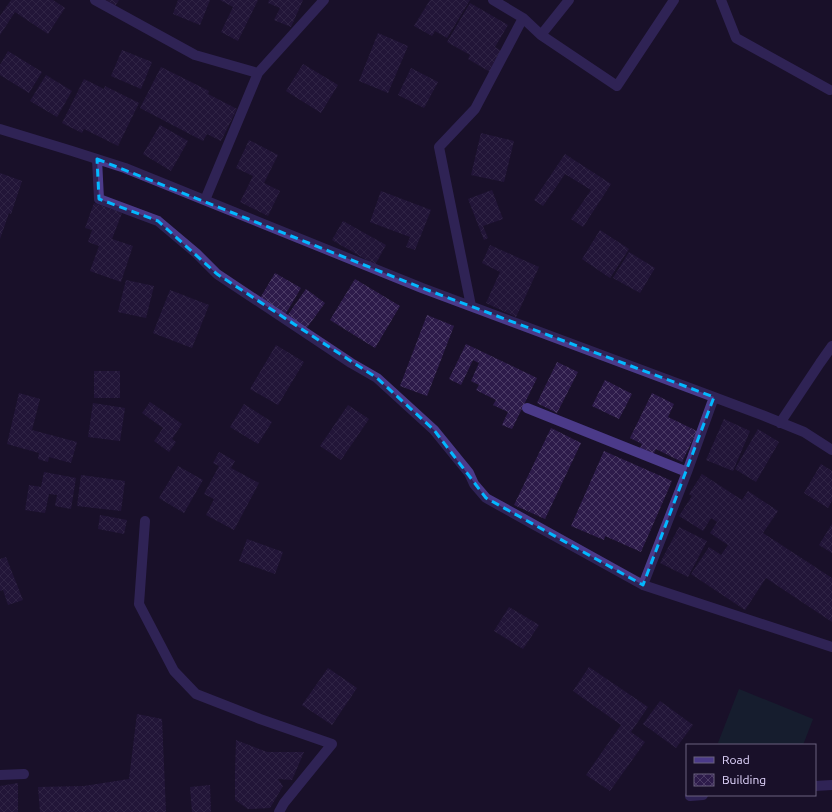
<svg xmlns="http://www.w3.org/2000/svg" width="832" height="812" font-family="Ubuntu,sans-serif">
  <defs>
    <pattern id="building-cross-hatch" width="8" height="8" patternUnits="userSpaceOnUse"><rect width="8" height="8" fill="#2d1b4a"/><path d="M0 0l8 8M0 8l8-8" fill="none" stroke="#4b3b65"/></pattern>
  </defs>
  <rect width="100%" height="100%" fill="#191029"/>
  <path fill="#122e33" d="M739 689 813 719 803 745H724L718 743Z"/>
  <path fill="url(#building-cross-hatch)" d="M11 0H53L65 8 48 34 15 12 0 35V16Z
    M106 0H119L115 6Z
    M178 0H210L200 25 173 14Z
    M220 0H258L238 41 221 32 233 7Z
    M269 0H303L291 27 274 20 280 8 268 3Z
    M430 0H470L447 38 435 31 432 36 414 26Z
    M470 3 508 25 495 47 503 52 490 72 468 59 470 55 447 42Z
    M378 33 408 46 388 93 359 81Z
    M122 50 152 62 141 89 111 76Z
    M8 51 42 72 29 93 0 75V65Z
    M303 64 338 85 321 113 286 91Z
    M161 67 209 91 208 94 237 109 221 141 207 134 203 141 140 108Z
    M411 68 438 82 424 108 398 95Z
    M46 75 72 91 57 117 30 101Z
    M84 79 104 89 105 86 139 103 118 146 84 129 82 133 62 123Z
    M160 125 188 141 171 171 143 154Z
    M481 133 514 141 504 182 471 175Z
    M249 140 278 155 264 183 280 191 268 216 240 202 253 176 236 168Z
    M565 154 611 184 583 227 571 219 591 190 565 174 543 206 534 200Z
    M0 173 22 181 11 214 9 213 0 239Z
    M492 190 503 219 483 226 488 238 484 240 468 199Z
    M381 191 431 210 415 250 406 247 410 237 370 222Z
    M94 203 122 213 112 239 133 246 121 282 90 271 99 246 88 242 92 230 85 228Z
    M343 221 386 245 375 265 332 240Z
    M600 230 629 249 610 278 582 259Z
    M490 245 539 267 516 317 486 303 500 272 482 263Z
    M629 252 655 268 640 293 613 278Z
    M275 273 301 288 285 315 259 300Z
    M355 279 400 306 375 348 330 320Z
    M126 280 154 286 146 318 118 312Z
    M306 289 325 303 306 329 287 316Z
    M170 290 209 305 192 348 153 333Z
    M427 315 454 326 427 396 400 386Z
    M466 344 537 378 512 429 502 425 508 412 493 405 496 400 476 390 479 385 471 381 479 363 473 360 461 385 449 379Z
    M276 345 304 362 278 405 250 389Z
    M557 362 578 372 557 413 537 403Z
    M94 371H120V398H94Z
    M605 380 632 394 619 419 592 406Z
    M19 393 40 399 32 430 77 442 71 463 49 457 48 462 38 459 39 453 7 444Z
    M652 393 674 404 668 417 697 431 682 462 656 449 653 455 640 448 642 444 630 438Z
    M150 402 182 424 172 439 176 442 169 452 154 441 163 428 142 413Z
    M93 403 125 408 120 441 88 437Z
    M244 404 272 422 258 444 230 427Z
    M348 405 369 419 341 460 320 446Z
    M724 419 750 431 733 471 706 460Z
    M551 428 581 443 545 519 514 505Z
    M758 429 779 442 756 482 735 469Z
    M604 451 672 481 641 552 605 536 604 540 571 526Z
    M219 452 235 461 231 468 259 483 234 530 206 515 214 499 204 494 219 466 213 463Z
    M821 464 832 471V501L828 508 804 493Z
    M178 466 203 480 184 513 159 498Z
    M44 472 76 478 71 509 55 506 57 495 49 494 45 513 25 510 29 485 41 487Z
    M702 474 742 500 748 491 778 511 763 533 832 578V622L766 578 745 610 691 574 709 547 721 555 728 545 710 533 717 522 711 518 703 531 679 516 692 496 689 494Z
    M81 475 125 481 121 511 77 506Z
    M100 515 127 520 124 534 98 529Z
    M832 524V553L819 545Z
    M679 527 707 541 688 577 660 563Z
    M247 539 283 552 275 574 239 561Z
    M6 557 23 600 8 605 3 590 0 591V559Z
    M509 607 539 625 523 649 494 631Z
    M589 667 648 707 631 732 645 742 610 791 586 775 621 725 573 691Z
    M328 668 357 688 332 725 302 705Z
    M660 701 693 725 676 748 643 724Z
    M137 714 162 719 166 812H40L38 787 84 786 129 779Z
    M236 740 267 752H304L292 780 278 779 283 786 270 808 248 809 235 800V772Z
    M18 783V812H0V786Z
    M210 785 211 812H192L190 787Z"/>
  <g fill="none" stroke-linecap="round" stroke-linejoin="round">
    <path stroke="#4b3a89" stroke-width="10" d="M0 775 24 774
      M815 786 832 785
      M690 796 703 795"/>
    <path stroke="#4b3a89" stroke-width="10" d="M95 0 195 55 258 73
      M493 0 523 18 541 35 617 86 674 0
      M721 0 736 38 830 90
      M541 35 569 0
      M0 129 72 151 125 168 422 288 762 415 804 432 832 450
      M97 159 99 199 158 221 196 253 217 274 351 363 377 378 434 430 469 473 474 484 486 498 643 585 832 647
      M205 200 258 73 324 0
      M471 306 439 147 475 109 523 18
      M527 408 687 472
      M780 423 820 363 832 346
      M145 521 139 604 174 671 196 694 260 719 332 744 284 803 279 812
      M643 585 687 472 714 397"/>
  </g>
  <path d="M0 0H832V812H0ZM97 159 422 288 714 397 643 585 486 498 434 430 377 378 217 274 158 221 99 199Z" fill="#191029" fill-opacity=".55" fill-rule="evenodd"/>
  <path fill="none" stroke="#03b8ff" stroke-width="3" stroke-dasharray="8 5" stroke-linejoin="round" d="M97 159 422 288 714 397 643 585 486 498 434 430 377 378 217 274 158 221 99 199Z"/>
  <rect x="686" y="744" width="130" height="52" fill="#191029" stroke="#6a607f"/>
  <rect x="694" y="757" width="20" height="6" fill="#4b3a89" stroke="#6a607f"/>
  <text x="722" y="764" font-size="12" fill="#e3d7ff">Road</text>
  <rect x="694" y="774" width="20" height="12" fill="url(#building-cross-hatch)" stroke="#6a607f"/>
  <text x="722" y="784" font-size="12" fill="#e3d7ff">Building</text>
</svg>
